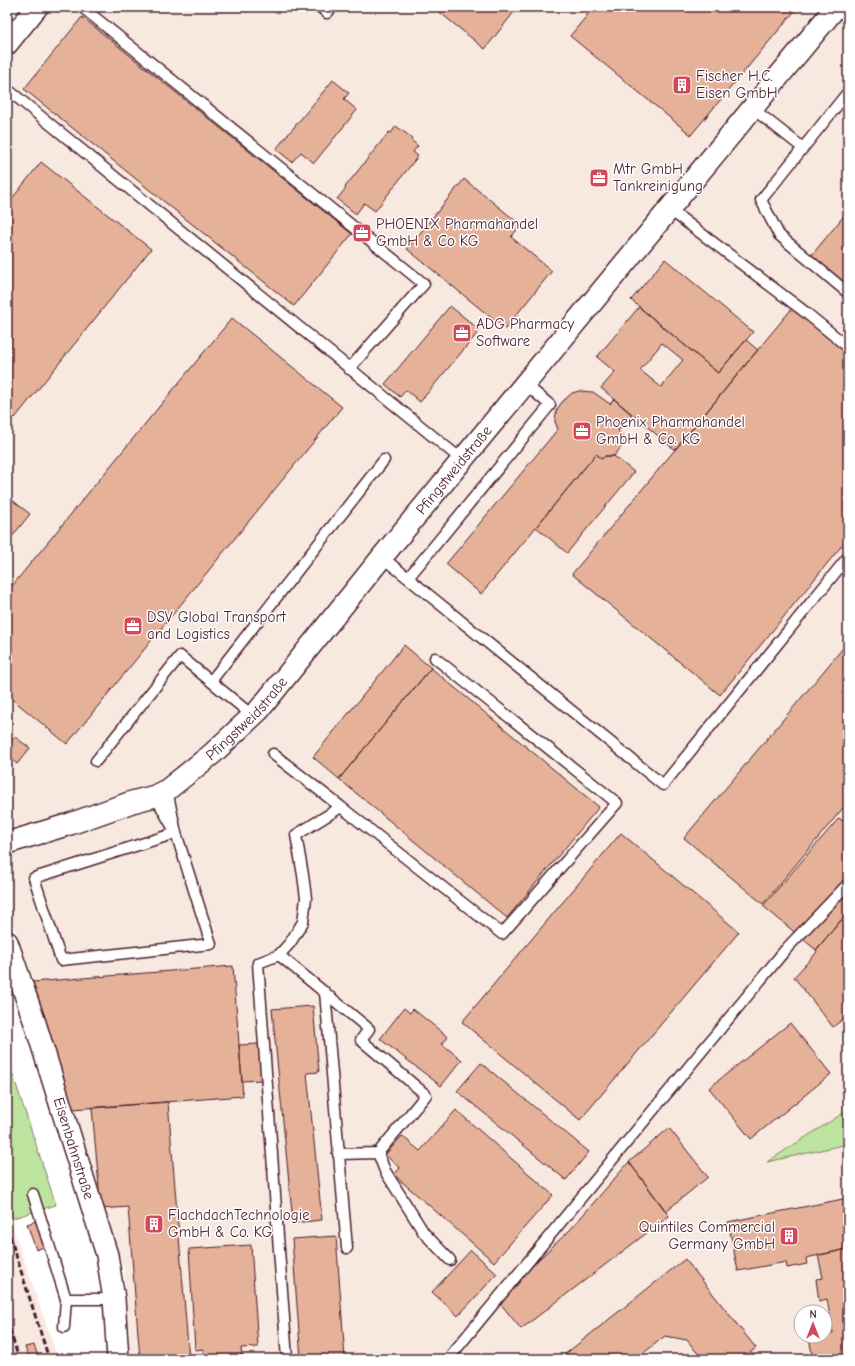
<svg xmlns="http://www.w3.org/2000/svg" width="855" height="1366" font-family="'Comic Neue',sans-serif">
  <rect width="100%" height="100%" fill="#fff"/>
  <filter id="ink" filterUnits="userSpaceOnUse"><feTurbulence type="fractalNoise" baseFrequency=".025" numOctaves="2"/><feDisplacementMap in="SourceGraphic" scale="8" xChannelSelector="R" yChannelSelector="G"/><feConvolveMatrix kernelMatrix="1 2 1 2 8 2 1 2 1" color-interpolation-filters="sRGB"/></filter>
  <g filter="url(#ink)">
    <path fill="#f7e8e0" fill-rule="evenodd" d="M48 7H848V1359H130L124 1270 33 978 7 908V57ZM801 1312H825V1336H801Z
      M7 1211 58 1359H7Z"/>
    <path fill="#bde49f" stroke="#848265" d="M7 1057 56 1205 10 1219 7 1209Z
      M848 1110V1151L843 1145 767 1162Z"/>
    <path fill="#e5b198" stroke="#4a1f2b" fill-rule="evenodd" d="M433 7H518L485 49Z
      M594 7H798L691 135 570 36Z
      M82 17 352 234 294 306 24 89Z
      M333 80 349 93 344 99 357 110 314 163 301 152 292 162 276 149Z
      M396 126 412 138 411 140 418 146 413 152 418 156 375 211 364 203 356 214 337 199 346 188 345 187 389 132 391 133Z
      M41 162 151 249 15 418 7 412V205Z
      M464 179 521 225 511 237 552 271 505 329 407 249Z
      M848 211V286L811 256Z
      M665 259 753 332 718 373 631 300Z
      M450 306 480 330 420 402 406 390 400 397 385 384Z
      M794 306 848 351V538L720 695 572 574Z
      M639 307 718 373 746 340 758 350 675 450 601 388 615 372 597 357ZM662 343 683 360 661 387 640 370Z
      M232 318 342 407 67 744 7 695V592Z
      M579 391 593 392 610 404 614 399 632 415 618 431 627 440 614 456H605L602 459 596 454 481 594 446 564 558 429 555 422 556 411 562 402 572 393Z
      M596 454 602 459 605 456H614L634 472 567 553 536 527Z
      M7 496 30 514 7 543Z
      M848 642V802L763 904 684 838Z
      M404 645 431 668 339 779 313 757Z
      M431 668 599 807 507 918 339 779Z
      M15 737 30 748 17 764 7 755V746Z
      M839 818 848 825V912L816 950 763 906Z
      M621 833 739 932 580 1120 462 1022Z
      M848 912V1015L833 1027 794 977 817 952 816 950Z
      M233 966 243 1096 73 1109 33 982Z
      M313 1006 319 1072 307 1073 322 1220 293 1223 272 1009Z
      M404 1008 410 1013 413 1009 448 1037 442 1044 462 1060 441 1086 380 1039Z
      M790 1023 831 1074 751 1139 709 1088Z
      M259 1044 262 1080 242 1081 239 1045Z
      M481 1063 589 1152 566 1180 457 1091Z
      M168 1102 189 1359H140L128 1207 101 1209 92 1108Z
      M456 1110 553 1195 494 1262 394 1175 400 1168 385 1155 402 1136 420 1151Z
      M669 1128 708 1177 666 1211 629 1162Z
      M629 1162 669 1216 521 1329 500 1303 537 1261 569 1231Z
      M848 1198V1249L806 1258 807 1264 787 1268 786 1262 738 1271 728 1222Z
      M36 1221 44 1247 36 1250 27 1224Z
      M336 1236 345 1359H301L292 1239Z
      M251 1245 258 1347 241 1348 242 1359H203V1349L195 1350 189 1249Z
      M848 1249V1359H813L809 1338 825 1336V1335L833 1333 827 1299 819 1301 816 1279 823 1278 818 1255Z
      M471 1250 497 1274 458 1316 432 1292Z
      M685 1259 756 1348 742 1359H702L687 1340 665 1336 636 1359H559Z
      M34 1345 39 1359H29L25 1347Z"/>
    <g fill="none" stroke-linecap="round" stroke-linejoin="round">
      <g stroke="#4a1f2b" stroke-width="13">
        <path id="service" d="M82 7 424 284 349 369
          M320 7 327 13 332 7
          M7 89 462 460
          M752 108 803 148 761 200 779 235 848 293
          M803 148 848 92
          M669 209 805 312 848 347
          M382 557 663 785 848 557
          M408 578 550 405 525 384
          M211 681 384 460
          M273 754 341 807 296 835 303 875 306 898 303 922 290 943 279 955 258 963 287 1359
          M96 761 180 656 253 716
          M155 796 176 833 34 878 61 960 211 944 176 833 167 790
          M341 807 502 934 617 803 435 658
          M279 955 369 1029 361 1040 426 1095 378 1153 385 1171 424 1233 450 1260
          M325 992 347 1248
          M338 1154 378 1153
          M33 1194 66 1299 64 1327
          M66 1299H114
          M448 1359 786 949 848 884"/>
      </g>
      <g stroke="#4a1f2b" stroke-width="24">
        <g id="minor">
          <path d="M7 44 37 7"/>
          <path id="s1" d="M7 843 70 824 132 802 155 796 167 790 212 754 259 710 382 557 836 7"/>
          <path id="s2" d="M7 942 36 1026 107 1255 114 1299 118 1359"/>
        </g>
      </g>
      <use href="#service" stroke="#fff" stroke-width="10"/>
      <use href="#minor" stroke="#fff" stroke-width="21"/>
      <path stroke="#4a1f2b" stroke-width="3" stroke-dasharray="6 3" stroke-linecap="butt" d="M7 1227 49 1359
        M7 1321 19 1359"/>
    </g>
  </g>
  <defs>
    <g id="building-square" transform="scale(1)"><rect x="-9" y="-9" width="18" height="18" rx="4" fill="#d1495b" stroke="#fff"/><path d="M-4-6H4V6H1V3H-1V6H-4ZM-2.5-4.3h1.7v1.8h-1.7ZM.8-4.3h1.7v1.8H.8ZM-2.5-1h1.7V.8h-1.7ZM.8-1h1.7V.8H.8Z" fill="#fff"/></g>
    <g id="office-square" transform="scale(1)"><rect x="-9" y="-9" width="18" height="18" rx="4" fill="#d1495b" stroke="#fff"/><path d="M-6-3h4V-5.5h4V-3h4V5H-6ZM-1-4.5V-3h2v-1.5ZM-6 0V1H6V0Z" fill="#fff"/></g>
  </defs>
  <g fill-rule="evenodd">
    <use href="#building-square" x="682" y="85"/>
    <use href="#office-square" x="599" y="178"/>
    <use href="#office-square" x="362" y="233"/>
    <use href="#office-square" x="462" y="333"/>
    <use href="#office-square" x="582" y="431"/>
    <use href="#office-square" x="133" y="626"/>
    <use href="#building-square" x="154" y="1224"/>
    <use href="#building-square" x="789" y="1236"/>
  </g>
  <g text-anchor="middle" stroke-width="3" stroke-linejoin="round" paint-order="stroke">
    <g font-size="15" fill="#4a1f2b" stroke="#fff" text-anchor="start">
      <text x="696" y="81">Fischer H.C.<tspan x="696" dy="17">Eisen GmbH</tspan></text>
      <text x="613" y="174">Mtr GmbH,<tspan x="613" dy="17">Tankreinigung</tspan></text>
      <text x="376" y="229">PHOENIX Pharmahandel<tspan x="376" dy="17">GmbH &amp; Co KG</tspan></text>
      <text x="476" y="329">ADG Pharmacy<tspan x="476" dy="17">Software</tspan></text>
      <text x="596" y="427">Phoenix Pharmahandel<tspan x="596" dy="17">GmbH &amp; Co. KG</tspan></text>
      <text x="147" y="622">DSV Global Transport<tspan x="147" dy="17">and Logistics</tspan></text>
      <text x="168" y="1220">FlachdachTechnologie<tspan x="168" dy="17">GmbH &amp; Co. KG</tspan></text>
      <text x="775" y="1232" text-anchor="end">Quintiles Commercial<tspan x="775" dy="17">Germany GmbH</tspan></text>
    </g>
    <g font-size="15" fill="#4a1f2b" stroke="#fff">
      <text dy="5" stroke="none"><textPath href="#s1" startOffset="600">Pfingstweidstraße</textPath></text>
      <text dy="5" stroke="none"><textPath href="#s1" startOffset="276">Pfingstweidstraße</textPath></text>
      <text dy="5" stroke="none"><textPath href="#s2" startOffset="217">Eisenbahnstraße</textPath></text>
    </g>
  </g>
  <rect width="855" height="1366" fill="none" stroke="#fff" stroke-width="24"/>
  <rect x="12" y="12" width="831" height="1342" fill="none" stroke="#4a1f2b" stroke-width="1.5" filter="url(#ink)"/>
  <g transform="translate(813 1324)"><circle r="19" fill="#ffffff" stroke="#b7a5aa"/>
  <path d="M0-3L7 15L0 10L-7 15Z" fill="#d1495b"/>
  <text y="-6" font-size="11" font-weight="bold" text-anchor="middle" fill="#4a1f2b">N</text>
  </g>
</svg>
